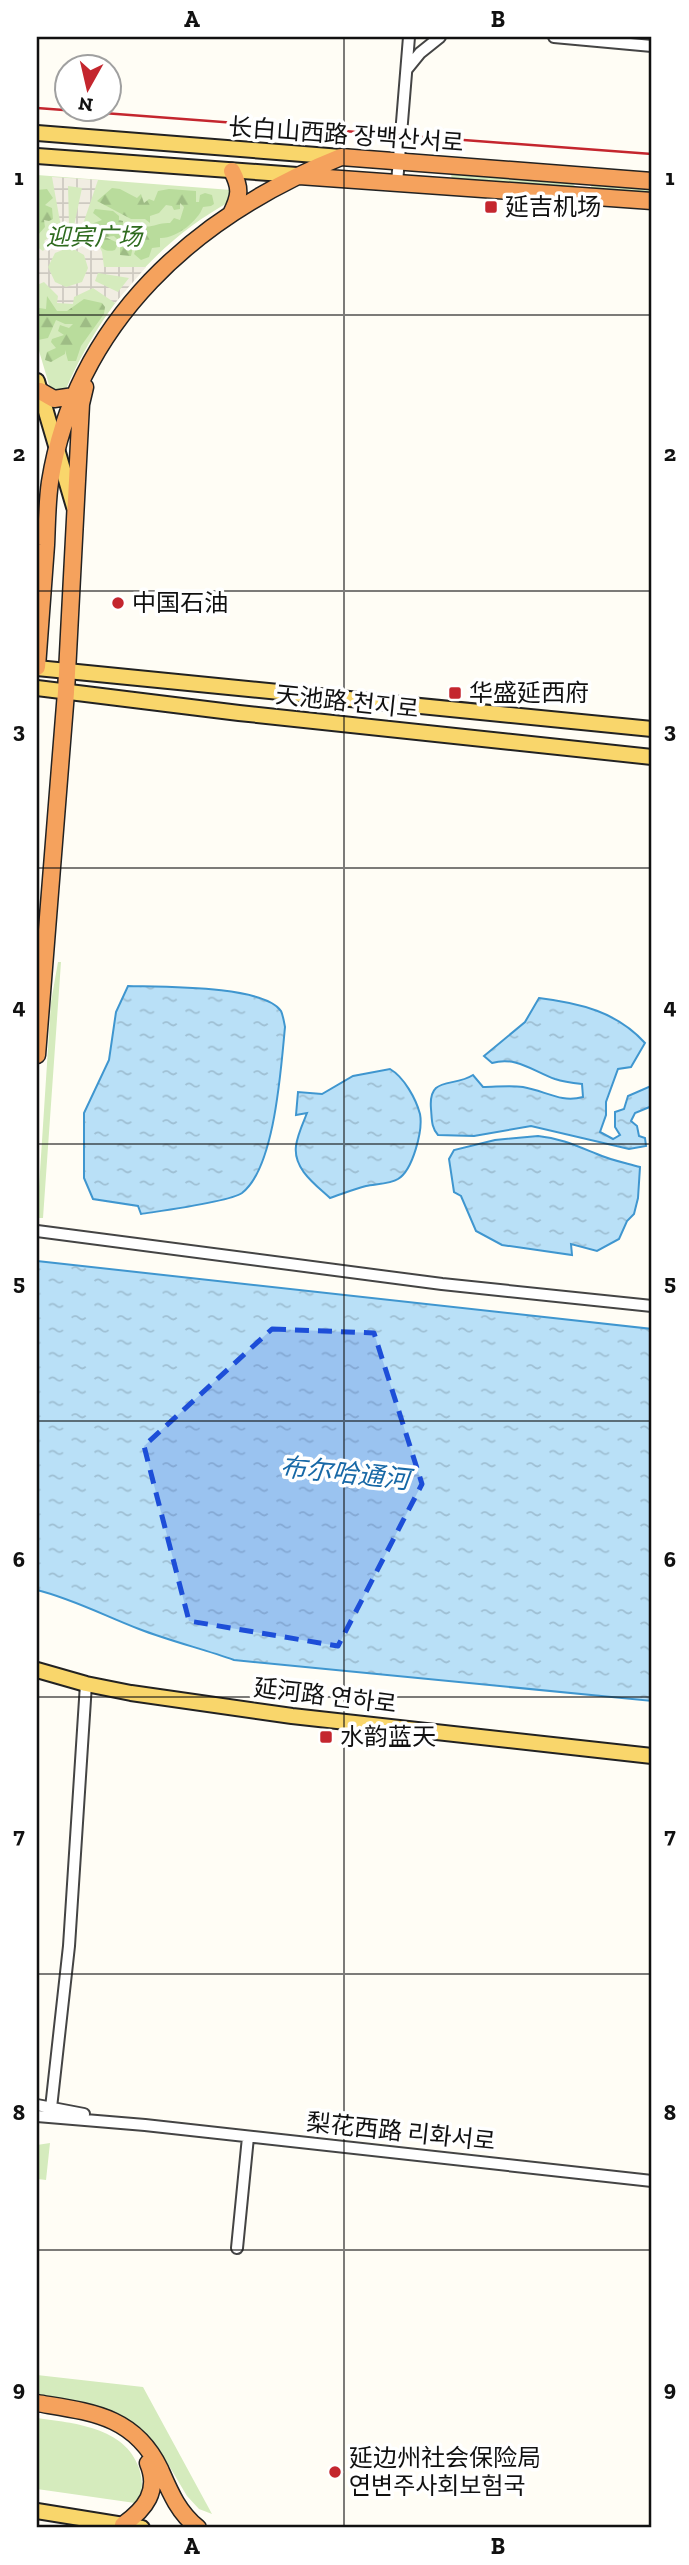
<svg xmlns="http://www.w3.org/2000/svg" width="689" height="2565" font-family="'Zilla Slab','Noto Sans SC','Noto Sans KR',serif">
  <defs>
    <pattern id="forest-firs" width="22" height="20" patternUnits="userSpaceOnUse" patternTransform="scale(1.75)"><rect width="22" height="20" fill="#b9dc9c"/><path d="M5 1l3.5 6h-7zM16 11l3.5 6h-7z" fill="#9ebc85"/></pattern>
    <pattern id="plaza-grid" width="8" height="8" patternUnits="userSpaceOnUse" patternTransform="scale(1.75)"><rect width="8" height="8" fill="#f1ede2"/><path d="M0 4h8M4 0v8" fill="none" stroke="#cecac1"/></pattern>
    <pattern id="water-ripples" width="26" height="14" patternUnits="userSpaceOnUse" patternTransform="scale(1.75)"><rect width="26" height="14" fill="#b9e0f7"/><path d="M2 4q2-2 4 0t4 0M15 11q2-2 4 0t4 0" fill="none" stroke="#9ebfd3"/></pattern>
  </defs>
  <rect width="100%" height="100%" fill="#fffdf5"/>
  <path fill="#d5ebbd" d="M454 174 572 183 575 186 574 188 452 180 451 175Z
    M37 175 231 190V201C155 242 100 311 66 389L57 392 50 388 37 344Z
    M594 184 652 189V195L592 190 591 186Z
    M58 962H61L43 1218H37L51 1002Z
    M50 2143 46 2180 38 2179 37 2186V2145Z
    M37 2375 143 2387 212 2514 199 2509 187 2496 168 2464 145 2435 73 2402 37 2395Z
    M37 2418C73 2423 125 2427 139 2468 143 2482 144 2492 135 2503L37 2489Z"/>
  <path fill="url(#forest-firs)" d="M112 188 120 189 137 198 141 194 144 203 149 199 154 201 158 191 169 189 196 191V202H199L200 195 205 193 212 195 214 204 211 206 203 207C198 221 176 239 160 238V247L152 248 149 257 141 260 134 254 136 249 141 250V241L144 235 139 228 142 226C152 228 160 222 170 223L174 218 180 220 184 207 180 203V209L174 210 172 206 166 205 159 213 150 216V223L145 219H131L97 201Z
    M47 189 53 198 45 205 52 208 53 219 49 221 44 220 45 227 37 236V190Z
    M95 209 113 211 119 216V220L123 221V235L130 241 132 251 131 256 120 255V242L114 236 105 237 116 242 117 246 115 250C106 253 97 248 100 238L95 233 98 230 93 229 91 224 102 220 93 213Z
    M37 295 39 308 46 309 47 296 57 311H67L84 299 102 303 105 307 104 314 81 346 76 361H68L65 350V354L51 362 45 360 47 352 56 348 51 342 52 339 64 335 58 331 60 325 69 328 73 324H65L56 320 48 338 38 340Z"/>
  <path fill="url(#plaza-grid)" fill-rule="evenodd" d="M52 177 98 180 82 227 95 237 102 252 104 267H146L115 303 93 288 74 297 73 304 57 303 58 296 44 282 37 285V279L39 277 37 269V247L43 251 48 245 44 241 51 236 49 231 61 227ZM68 186 82 188 74 226 69 225ZM70 247 84 255 88 268 82 282 66 287 55 282 48 267 55 253ZM98 273 129 278 118 292 95 281Z"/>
  <path fill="url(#water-ripples)" stroke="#3f96cf" stroke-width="2" d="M128 986C159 987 263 985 281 1011 283 1015 284 1022 285 1027 281 1067 275 1168 242 1193 229 1202 160 1211 141 1214L138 1206 93 1199 84 1178V1113L109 1060 116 1012Z
    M539 998C580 1003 617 1012 645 1043L631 1067 618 1069 606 1102V1115L600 1132 613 1139 620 1135 615 1127V1112L624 1109 628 1096 651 1086 652 1106 635 1113 631 1121 637 1126 639 1136 645 1138 646 1146 629 1149 531 1126 474 1136 438 1135C431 1127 432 1119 431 1109 428 1075 453 1088 473 1075L483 1087C496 1087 510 1085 523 1087 546 1091 560 1103 583 1097L582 1084C573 1083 564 1082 555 1079 533 1071 516 1056 492 1063L484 1056 525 1022Z
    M390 1069C404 1077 416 1099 420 1114 423 1130 413 1170 398 1179 390 1184 375 1184 366 1186 354 1189 342 1194 330 1198 316 1185 293 1169 296 1146 297 1136 303 1123 307 1113L296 1115 298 1092 322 1094 353 1076Z
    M538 1136C560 1138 577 1146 597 1154 610 1160 626 1163 640 1167L638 1198 634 1214 627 1221 619 1239 597 1251 571 1244 572 1255 502 1245 476 1231 461 1196 454 1192 449 1159 454 1150 495 1140Z
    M37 1261 652 1329V1701L234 1660C203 1649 170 1641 139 1629 105 1616 73 1599 37 1590Z"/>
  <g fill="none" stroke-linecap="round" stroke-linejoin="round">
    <g stroke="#444" stroke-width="14">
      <path id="minor" d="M554 37 652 46
        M407 69 420 53 440 37
        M397 183 409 37
        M37 1231 442 1284 652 1306
        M37 2105 84 2114
        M51 2108 69 1946 86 1684
        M37 2116 145 2125 652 2181
        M237 2248 248 2137"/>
    </g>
    <g stroke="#222" stroke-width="18">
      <path id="major" d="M37 133 341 157
        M37 156 297 175
        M37 381 74 507
        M37 668 652 729
        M37 688 239 713 652 757
        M37 1670 86 1684 131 1693 292 1716 652 1756
        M37 2511 142 2528"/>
    </g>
    <g stroke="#222" stroke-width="19">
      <path id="highway" d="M299 176 652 201
        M231 214C240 196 241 188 232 171
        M40 391 54 399 74 396
        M37 667C40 627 43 586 46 545 47 524 47 502 50 482 76 321 196 215 341 157L652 181
        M37 1055 66 692 81 404 85 387
        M37 2403C90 2412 134 2415 160 2469 170 2492 178 2512 198 2528
        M123 2525C145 2509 160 2491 148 2463"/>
    </g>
    <use href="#minor" stroke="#fff" stroke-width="10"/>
    <use href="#major" stroke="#f9d66b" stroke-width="14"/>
    <use href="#highway" stroke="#f5a25d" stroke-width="16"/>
    <path stroke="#c4262e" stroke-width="2.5" d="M37 108 652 154"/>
  </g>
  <path fill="#1d4ed8" fill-opacity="0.2" stroke="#1d4ed8" stroke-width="5" stroke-dasharray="14 9" stroke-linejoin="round" d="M272 1329 374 1333 422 1484 338 1646 189 1621 144 1446Z"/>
  <path fill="none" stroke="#111" stroke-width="2" stroke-opacity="0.55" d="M344 37V2528M37 315H652M37 591H652M37 868H652M37 1144H652M37 1421H652M37 1697H652M37 1974H652M37 2250H652"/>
  <g fill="#c4262e" stroke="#fff" stroke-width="2.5">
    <rect x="484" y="200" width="14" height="14" rx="3.5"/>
    <circle cx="118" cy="603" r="7"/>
    <rect x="448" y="686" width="14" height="14" rx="3.5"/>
    <rect x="319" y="1730" width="14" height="14" rx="3.5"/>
    <circle cx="335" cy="2472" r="7"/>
  </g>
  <g text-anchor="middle" stroke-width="7" stroke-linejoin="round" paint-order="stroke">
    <g font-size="24" fill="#111" stroke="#fff">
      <text transform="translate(346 135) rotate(4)" y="8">长白山西路 장백산서로</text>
      <text transform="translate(347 702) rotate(6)" y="8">天池路 천지로</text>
      <text transform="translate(325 1696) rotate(7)" y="8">延河路 연하로</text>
      <text transform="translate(401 2132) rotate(6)" y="8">梨花西路 리화서로</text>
    </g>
    <g font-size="24" fill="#111" stroke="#fff" text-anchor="start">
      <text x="505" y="215">延吉机场</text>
      <text x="132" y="611">中国石油</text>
      <text x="469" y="701">华盛延西府</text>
      <text x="340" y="1745">水韵蓝天</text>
      <text x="349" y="2466">延边州社会保险局<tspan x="349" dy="28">연변주사회보험국</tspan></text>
    </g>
    <g font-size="24" font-style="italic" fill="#2f6b1f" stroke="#fff">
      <text x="94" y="245">迎宾广场</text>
    </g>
    <g font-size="26" font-style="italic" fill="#1768a6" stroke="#fff">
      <text transform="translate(345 1473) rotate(6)" y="9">布尔哈通河</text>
    </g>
  </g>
  <rect width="689" height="2565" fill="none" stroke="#ffffff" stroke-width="77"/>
  <g transform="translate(88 88) rotate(188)"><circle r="33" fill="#ffffff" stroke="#a0a0a0" stroke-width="2"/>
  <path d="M0-5L12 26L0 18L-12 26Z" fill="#c4262e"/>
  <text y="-10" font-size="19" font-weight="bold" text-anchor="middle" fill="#111111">N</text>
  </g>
  <rect x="38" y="38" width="612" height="2488" fill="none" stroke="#111" stroke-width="2.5"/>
  <g font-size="23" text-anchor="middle" font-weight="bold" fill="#111">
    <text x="192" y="27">A</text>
    <text x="498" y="27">B</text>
    <text x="19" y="185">1</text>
    <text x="670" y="185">1</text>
    <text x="19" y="461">2</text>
    <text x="670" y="461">2</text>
    <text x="19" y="738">3</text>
    <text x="670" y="738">3</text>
    <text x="19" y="1014">4</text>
    <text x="670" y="1014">4</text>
    <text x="19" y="1290">5</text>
    <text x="670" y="1290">5</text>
    <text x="19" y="1567">6</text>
    <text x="670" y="1567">6</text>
    <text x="19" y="1843">7</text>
    <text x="670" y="1843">7</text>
    <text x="19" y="2120">8</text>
    <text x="670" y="2120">8</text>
    <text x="19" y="2396">9</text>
    <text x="670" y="2396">9</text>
    <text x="192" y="2554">A</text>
    <text x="498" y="2554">B</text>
  </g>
</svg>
